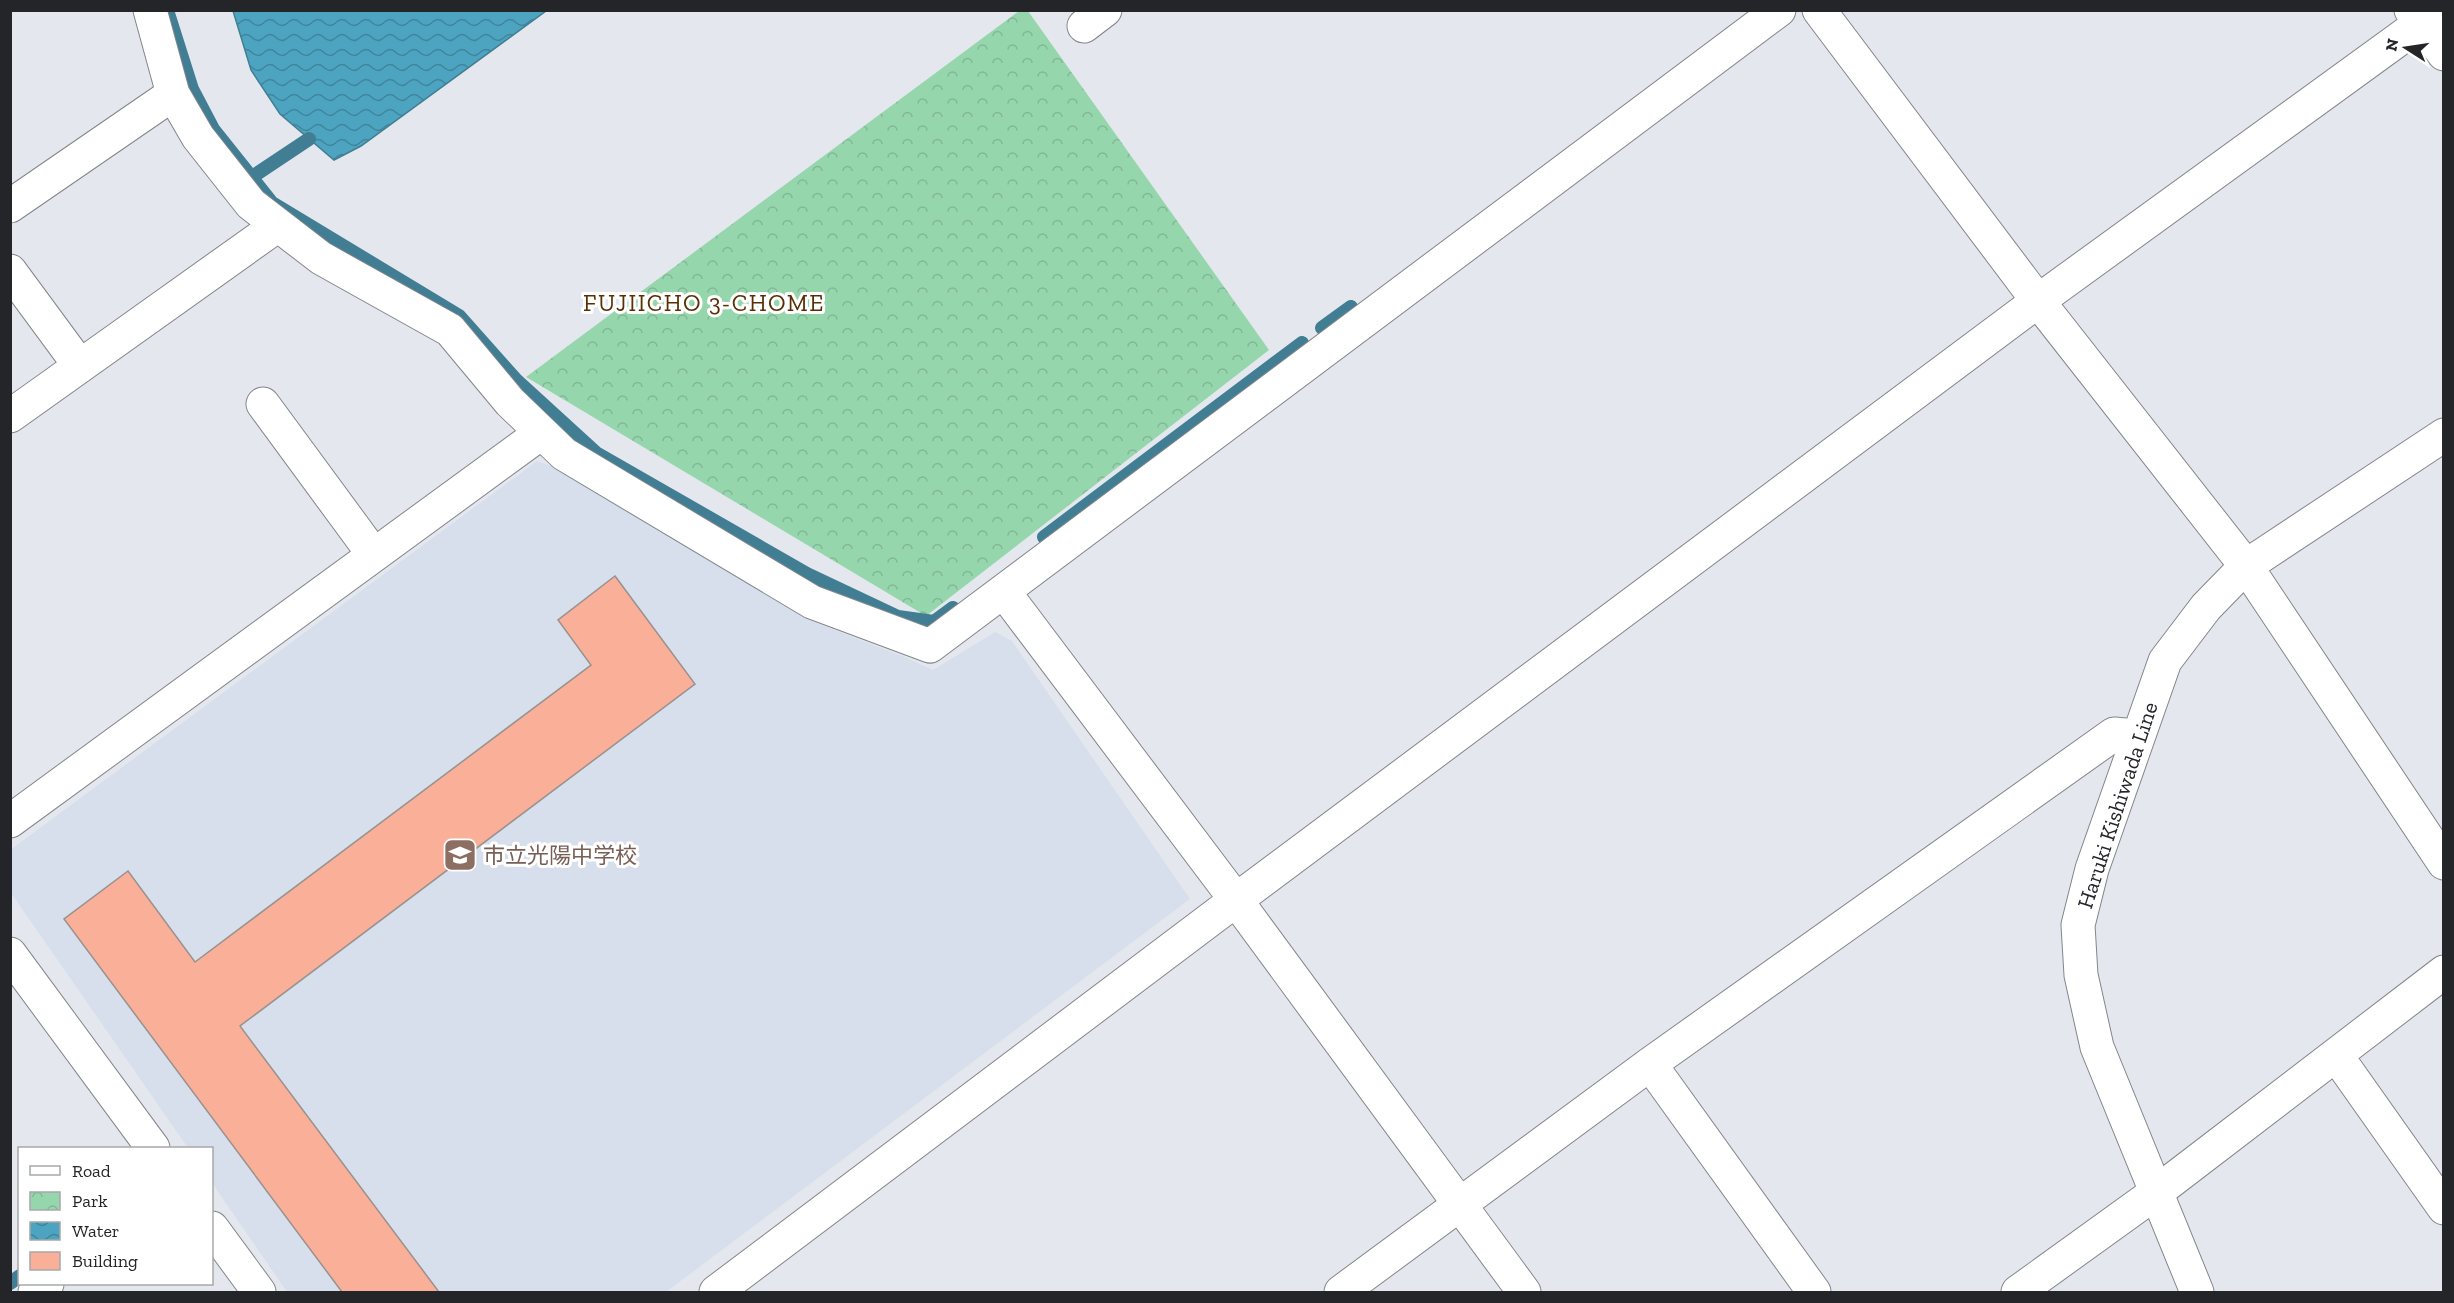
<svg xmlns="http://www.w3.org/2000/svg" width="2454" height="1303" font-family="'Zilla Slab','Noto Sans JP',serif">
  <defs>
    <pattern id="park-crowns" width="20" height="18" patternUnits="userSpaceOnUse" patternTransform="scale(1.5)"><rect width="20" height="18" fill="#96d6ad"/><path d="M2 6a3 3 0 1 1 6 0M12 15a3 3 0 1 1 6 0" fill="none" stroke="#81b895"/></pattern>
    <pattern id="water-waves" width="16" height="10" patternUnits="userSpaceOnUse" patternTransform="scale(1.5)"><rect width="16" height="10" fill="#4da4c1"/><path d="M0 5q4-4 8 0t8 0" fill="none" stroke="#40859d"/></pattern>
  </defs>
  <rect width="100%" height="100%" fill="#e4e8ee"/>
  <path fill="#d7dfec" d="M537 461 554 467 809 620 907 658 933 670 995 632 1012 641 1190 899 666 1292H287L212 1183V1148H188L11 893 10 850Z"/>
  <path fill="url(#park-crowns)" d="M1019 11H1028L1269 350 926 616 526 377Z"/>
  <path fill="url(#water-waves)" stroke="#417e93" stroke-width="1.5" d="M233 11V10L546 11 361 146 334 160 280 114 251 70Z"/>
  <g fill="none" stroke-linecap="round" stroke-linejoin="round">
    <path stroke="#417e93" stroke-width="14" d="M167 10 192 89 213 129 272 203 459 316 516 380 596 453 807 574 898 617 934 622 953 608
      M252 177 309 139
      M1322 328 1351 307
      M1044 537 1302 343
      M10 1283 20 1276"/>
  </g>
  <path fill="#faaf98" stroke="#98918e" stroke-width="1.5" d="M615 576 695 684 240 1026 439 1292H342L64 919 128 871 195 962 591 665 558 620Z"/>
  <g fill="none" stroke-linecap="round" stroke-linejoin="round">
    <g stroke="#82868b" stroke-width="35">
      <path id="minor" d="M150 10 173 94 198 137 251 204 321 258 450 330 510 402 564 454 812 602 930 646 1779 10
        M1819 10 2038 301 2246 566 2444 863
        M2411 10 2444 54
        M1084 26 1105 10
        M10 206 173 94
        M10 271 80 366
        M263 404 374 555
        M10 416 278 225
        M1004 592 1236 900 1524 1292
        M10 821 541 433
        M10 954 153 1148
        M2336 1055 2444 1208
        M1650 1064 1814 1292
        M212 1228 259 1292
        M35 1292 47 1284
        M716 1292 1236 900 2038 301 2439 10
        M1341 1292 1650 1064 2114 734 2138 736
        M2018 1292 2158 1191 2444 972"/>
    </g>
    <g stroke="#82868b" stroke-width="35">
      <path id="major" d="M2197 1292 2097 1047 2081 975 2078 925 2092 869 2165 661 2206 607 2246 566 2444 435"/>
    </g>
    <use href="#minor" stroke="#fff" stroke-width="33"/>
    <use href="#major" stroke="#fff" stroke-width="33"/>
  </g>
  <defs>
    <g id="school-square" transform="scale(1.725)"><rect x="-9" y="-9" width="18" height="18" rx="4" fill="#8d6e63" stroke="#fff"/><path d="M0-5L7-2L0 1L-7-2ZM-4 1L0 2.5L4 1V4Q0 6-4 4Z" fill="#fff"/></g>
  </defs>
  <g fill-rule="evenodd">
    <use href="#school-square" x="460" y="855"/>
  </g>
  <g text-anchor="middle" stroke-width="6" stroke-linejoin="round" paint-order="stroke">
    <g font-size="22" fill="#242528" stroke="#fff">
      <text transform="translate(2117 805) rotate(-72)" y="8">Haruki Kishiwada Line</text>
    </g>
    <g font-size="22" fill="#785e54" stroke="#fff" text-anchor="start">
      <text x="483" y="863">市立光陽中学校</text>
    </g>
    <g font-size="24" letter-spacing="1.5" fill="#582f03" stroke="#fff">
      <text x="704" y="311">FUJIICHO 3-CHOME</text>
    </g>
  </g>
  <rect width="2454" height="1303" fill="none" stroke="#242528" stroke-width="24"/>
  <rect x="18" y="1147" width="195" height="138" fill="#ffffff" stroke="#a7a8a9" stroke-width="1.5"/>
  <rect x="30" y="1166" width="30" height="9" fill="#ffffff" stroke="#a7a8a9" stroke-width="1.5"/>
  <text x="72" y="1177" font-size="18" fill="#242528">Road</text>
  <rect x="30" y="1192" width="30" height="18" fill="url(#park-crowns)" stroke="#a7a8a9" stroke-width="1.5"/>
  <text x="72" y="1207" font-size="18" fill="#242528">Park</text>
  <rect x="30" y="1222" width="30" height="18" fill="url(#water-waves)" stroke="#a7a8a9" stroke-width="1.5"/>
  <text x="72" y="1237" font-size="18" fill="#242528">Water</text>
  <rect x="30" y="1252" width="30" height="18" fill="#faaf98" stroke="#a7a8a9" stroke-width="1.5"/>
  <text x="72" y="1267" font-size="18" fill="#242528">Building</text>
  <g transform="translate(2406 48) rotate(282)" stroke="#ffffff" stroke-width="4.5" paint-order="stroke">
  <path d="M0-4.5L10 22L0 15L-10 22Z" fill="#242528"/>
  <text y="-9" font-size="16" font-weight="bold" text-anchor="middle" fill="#242528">N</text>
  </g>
</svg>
